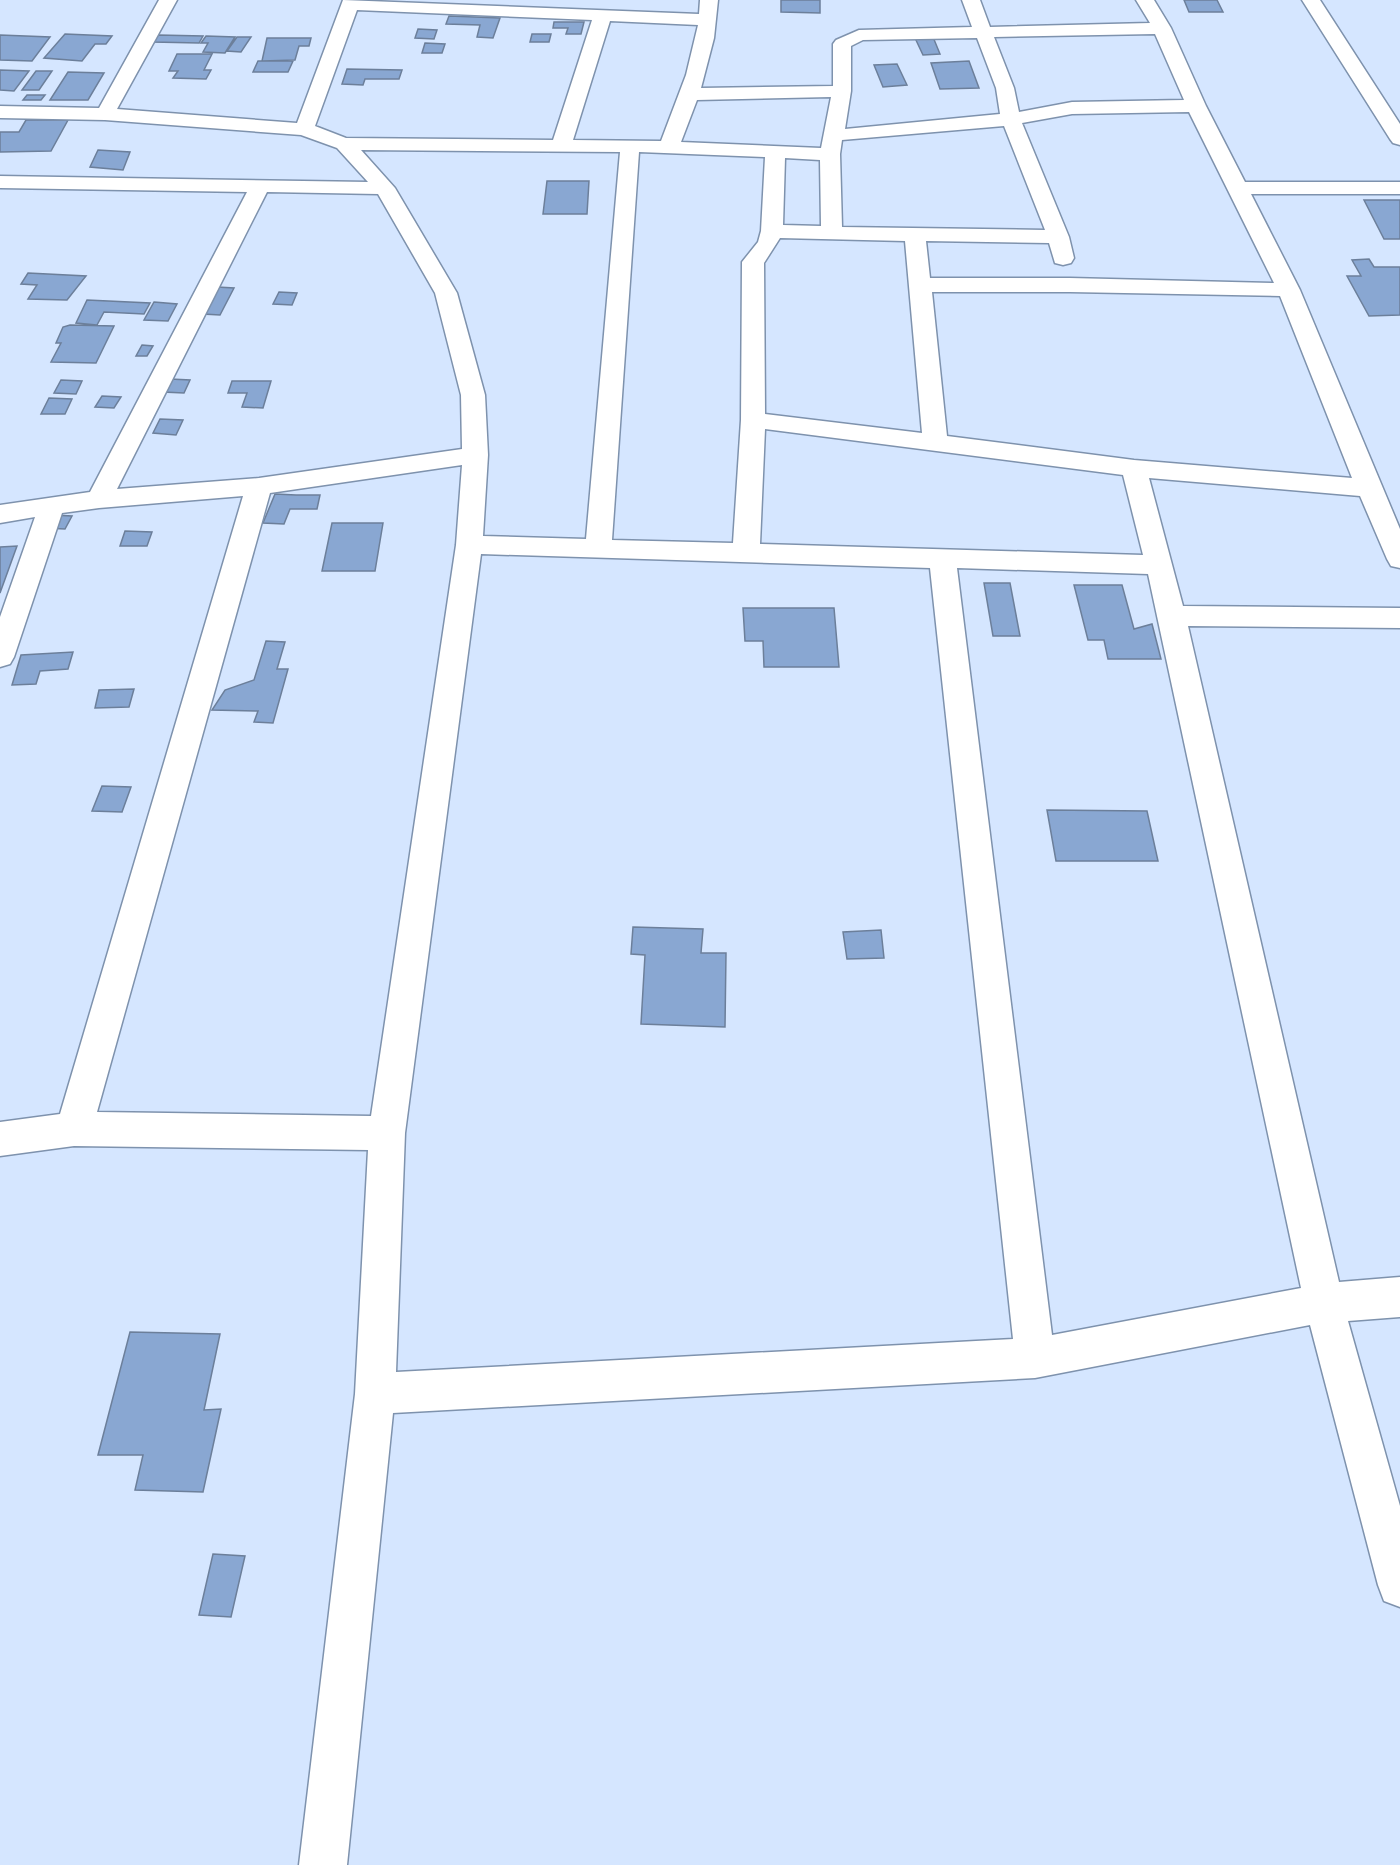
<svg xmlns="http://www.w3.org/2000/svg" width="1400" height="1865" font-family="'Source Serif 4',serif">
  <rect width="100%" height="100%" fill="#d5e6ff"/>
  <path fill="#89a7d2" stroke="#6c7f9a" stroke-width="1.5" d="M781 0H820V13L781 12Z
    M1184 0H1217L1223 12H1189Z
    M449 16 500 18 493 38 477 37 480 25 446 24Z
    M554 22H584L581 34H566L568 28H553Z
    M418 29 437 30 434 39 415 38Z
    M65 34 112 36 106 44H95L82 61 44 58Z
    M532 34H551L549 42H530Z
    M0 35 50 37 32 61 0 60Z
    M158 35 203 36 199 43 153 42Z
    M206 36 235 37 225 53 203 52 208 43H201Z
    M237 37H251L241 52 227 51Z
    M933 37 940 54 923 55 915 38Z
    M267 38H311L309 46H299L295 60 262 61Z
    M425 43 445 44 442 53H422Z
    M177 54H212L204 70H211L206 79 173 78 178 71H169Z
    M258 61H293L288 72H253Z
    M969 61 979 88 940 89 931 63Z
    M897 64 907 85 883 87 874 65Z
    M347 69 402 70 399 79H365L363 85 342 84Z
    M0 70 29 71 14 91 0 90Z
    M36 71H52L39 90H22Z
    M68 72 104 73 88 100H50Z
    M27 95H45L41 100H23Z
    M26 120H68L51 151 0 152V132H19Z
    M98 150 130 152 123 170 90 167Z
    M547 181H589L587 214H543Z
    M1364 200H1400V239H1384Z
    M1369 259 1374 267H1400V315L1369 316 1347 276H1361L1352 260Z
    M28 273 86 276 67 300 28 299 37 285 21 284Z
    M217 287 234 288 220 315 203 314Z
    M279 292 297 293 292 305 273 304Z
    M87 300 150 303 144 314 104 312 97 325 76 323Z
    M154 302 177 304 168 321 144 320Z
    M70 325 114 326 96 363 51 362 61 343H56L63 327Z
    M142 345 153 346 147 356H136Z
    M170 379 190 380 184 393 163 392Z
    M61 380 82 381 76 394 54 393Z
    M232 381H271L263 408 242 407 247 393H228Z
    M102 396 121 397 114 408 95 407Z
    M49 398 72 399 65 414H41Z
    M160 419 183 420 176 435 153 433Z
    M275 494 296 495H320L317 509H290L284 524 263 523Z
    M52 515 72 516 65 529 45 528Z
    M332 523H383L375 571H322Z
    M125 531 152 532 147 546H120Z
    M17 546 0 593V547Z
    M984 583H1010L1020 636H993Z
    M1074 585H1122L1134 629 1152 624 1161 659H1108L1104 640H1088Z
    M743 608H834L839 667H764L763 641H745Z
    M266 641 285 642 277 669H288L273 723 254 722 258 711 212 710 225 690 254 680Z
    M73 652 68 669 40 671 36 684 12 685 21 655Z
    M134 689 129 707 95 708 99 690Z
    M102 786 131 787 122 812 92 811Z
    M1047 810 1147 811 1158 861H1056Z
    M633 927 703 929 701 953H726L725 1027 641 1024 645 955 631 954Z
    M881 930 884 958 847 959 843 932Z
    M130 1332 220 1334 204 1410 221 1409 203 1492 135 1490 143 1455H98Z
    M213 1554 245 1556 231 1617 199 1615Z"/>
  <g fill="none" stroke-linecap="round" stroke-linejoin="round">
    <g stroke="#7e92ad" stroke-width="3">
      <path id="street" d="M159 0H177L117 109 297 123 343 0 699 14 700 0H718L714 38 701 88 833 86V44L836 40 859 30 972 27 962 0H980L990 27 1150 23 1136 0H1154L1171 28 1206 106 1245 182H1400V194H1251L1300 290 1400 529V568L1391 566 1387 559 1360 496 1149 478 1183 606 1400 608V628L1188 626 1339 1282 1400 1277V1317L1348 1321 1400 1506V1607L1384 1601 1378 1585 1310 1325 1035 1378 393 1413 347 1865H299L355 1394 368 1150 74 1146 0 1156V1122L60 1114 243 496 99 508 62 513 14 657 10 664 0 667V617L35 517 0 523V505L90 492 247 192 0 188V176L368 182 337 148 301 135 105 120 0 118V106L99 108ZM357 10 592 20 553 140 346 138 315 126ZM610 21 698 25 686 75 661 141 573 140ZM1155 34 1184 100 1072 102 1019 112 1014 88 994 37ZM977 38 996 88 1000 114 845 129 851 91V46L863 40ZM831 97 821 148 681 142 697 100ZM1189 112 1274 283 1070 278H930L926 241 1049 243 1055 263 1063 265 1071 263 1074 258 1069 237 1022 123 1072 114ZM1004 126 1045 230 842 227 840 154 842 140ZM361 150 620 152 586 539 483 536 488 455 485 395 457 293 395 188ZM639 152 765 157 761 231 758 242 742 262 741 420 733 543 612 540ZM785 158 820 160 821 226 783 225ZM267 192 378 194 435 293 461 395 462 449 259 478 117 489ZM780 238 905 241 922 433 765 414 764 263ZM932 292H1070L1280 296 1352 478 1134 460 947 436ZM765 429 1123 475 1143 555 760 544ZM462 465 456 545 371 1116 97 1112 270 493ZM481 554 930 568 1013 1339 396 1372 405 1133ZM957 568 1148 574 1301 1288 1052 1335Z
        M1302 0H1320L1400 124V145L1393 143 1390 139Z"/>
    </g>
    <use href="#street" fill="#fff" fill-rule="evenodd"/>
  </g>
</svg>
